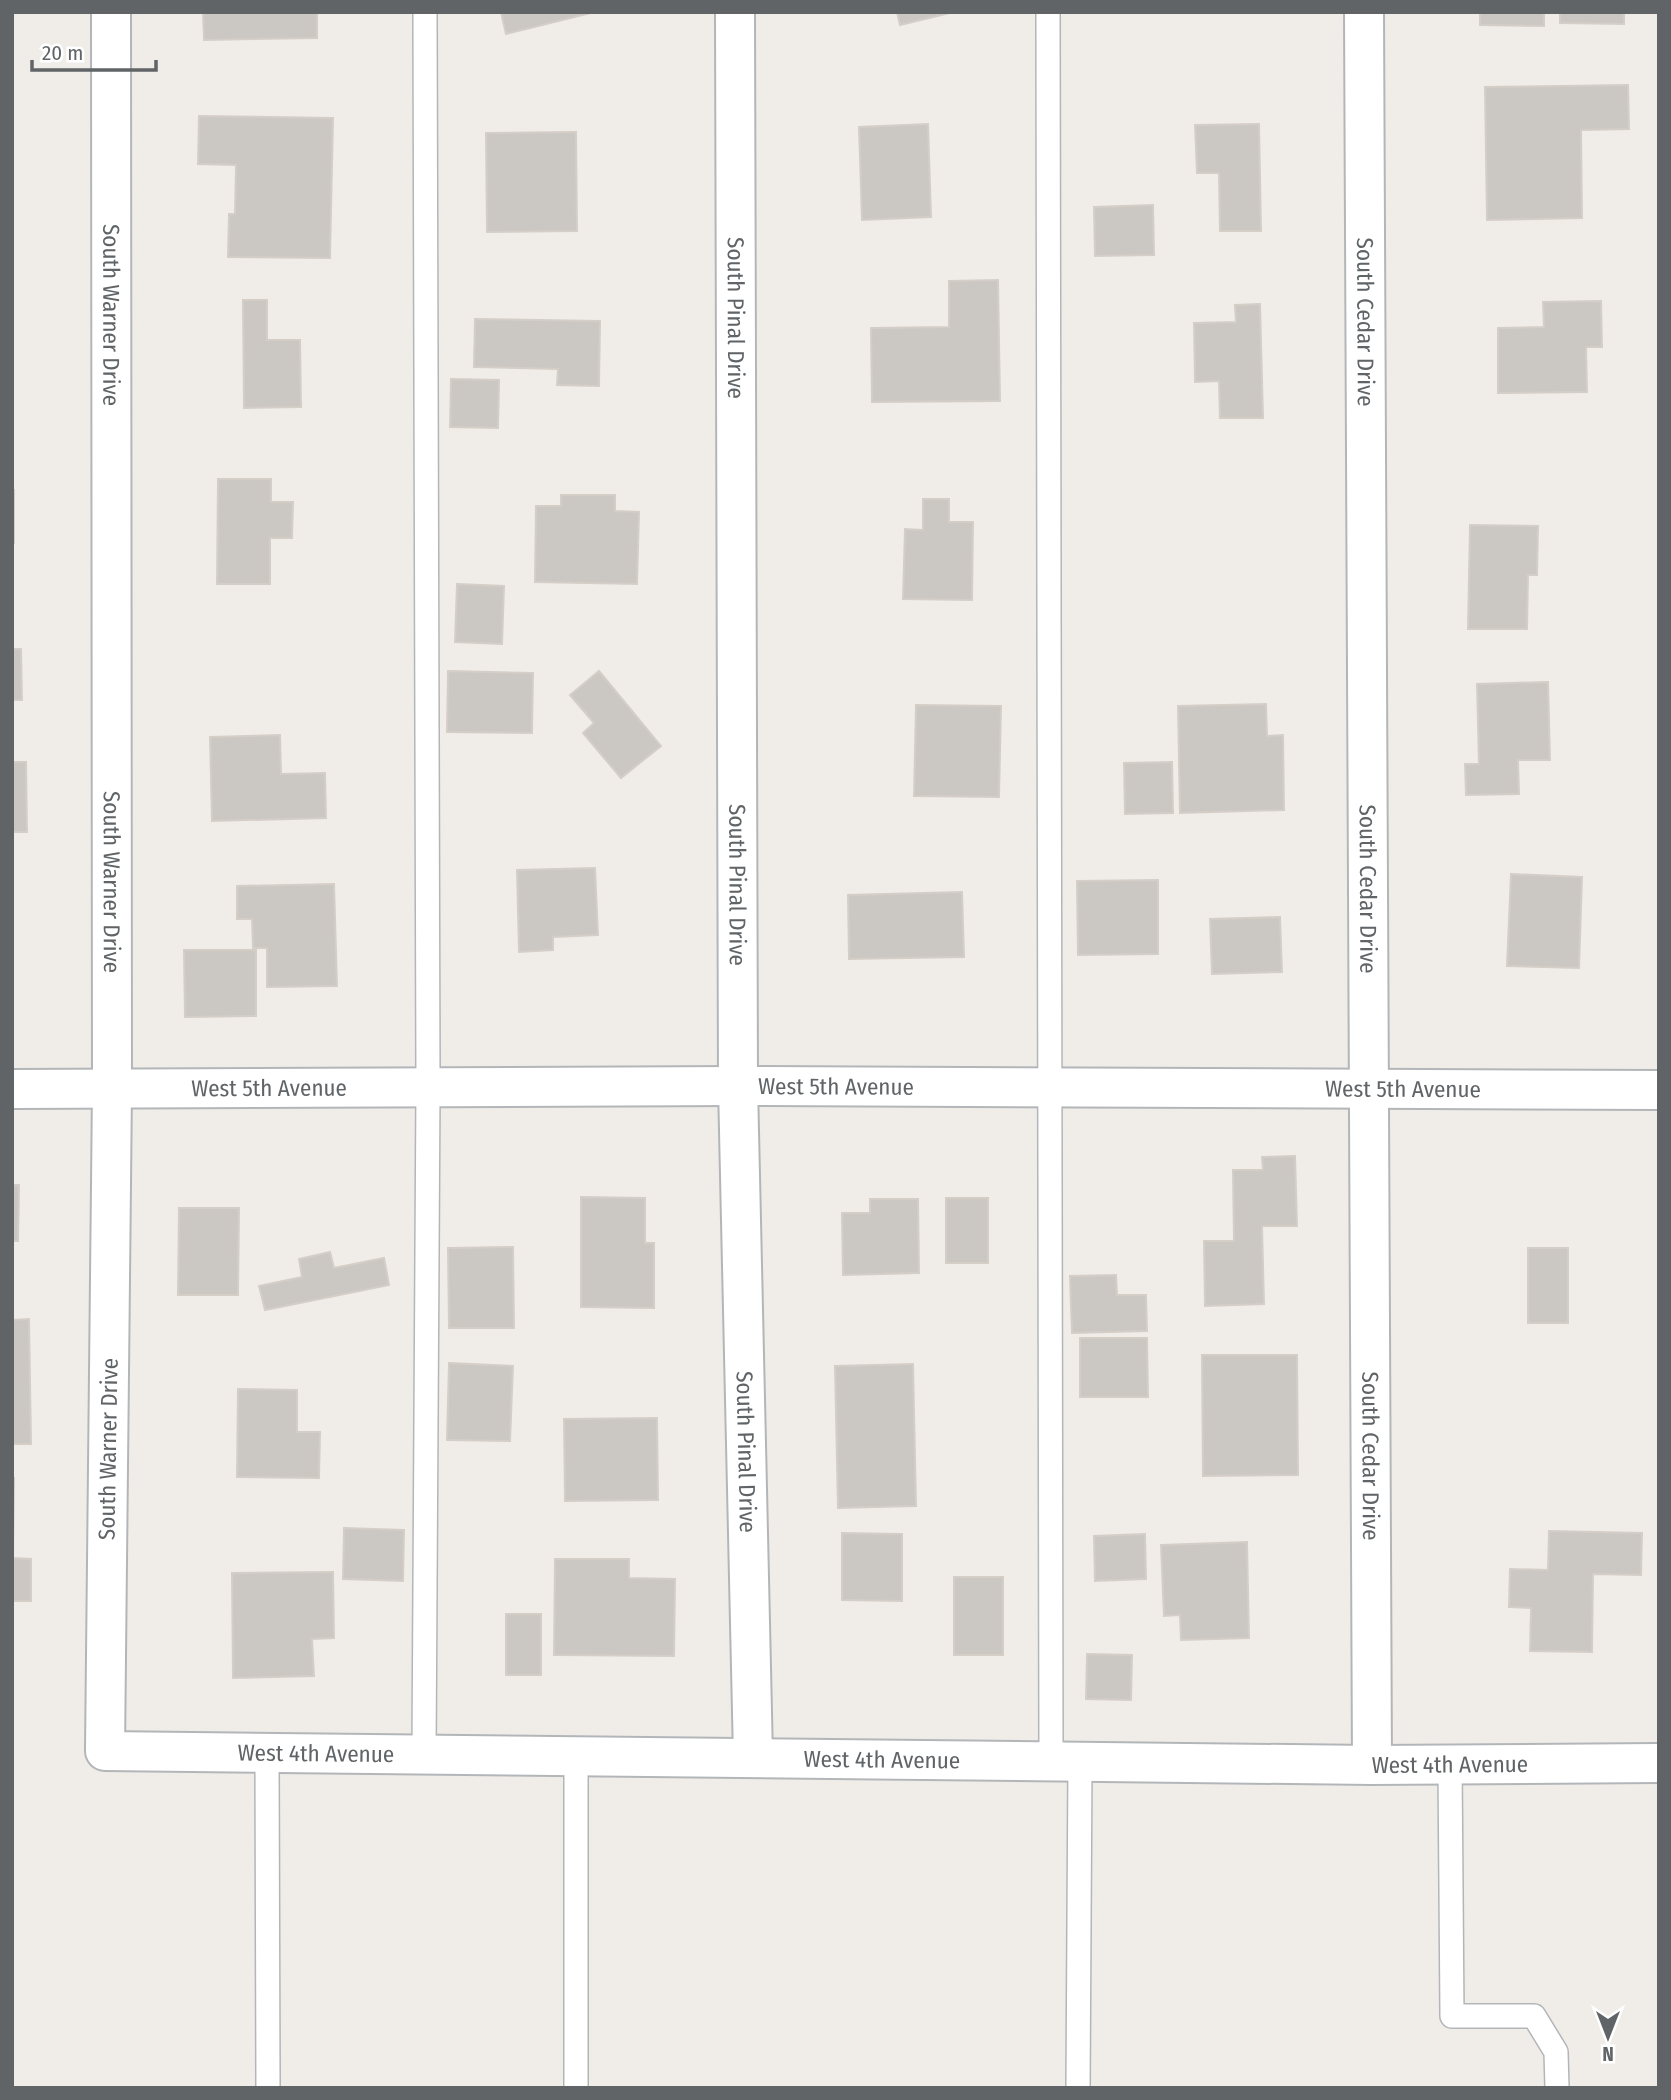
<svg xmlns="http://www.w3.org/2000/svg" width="1671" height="2100" font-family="'Fira Sans Condensed',sans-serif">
  <rect width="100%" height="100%" fill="#f0ede9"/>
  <path fill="#cbc8c4" stroke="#d4cec7" stroke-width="2" d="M203 12H317V38L204 40Z
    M501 12H590L591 13 506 34Z
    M897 12H954L900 25Z
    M1480 12H1544V26L1480 25Z
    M1560 12H1624V24L1560 23Z
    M1628 85 1629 129 1581 130 1582 218 1487 220 1485 87Z
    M199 116 333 118 330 258 228 257 229 214H235L236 165 198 164Z
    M928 124 931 217 862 220 859 127Z
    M1259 124 1261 231H1220L1219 173H1197L1195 125Z
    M576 132 577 231 487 232 486 133Z
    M1153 205 1154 255 1095 256 1094 207Z
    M998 280 1000 401 872 402 871 328 949 327V281Z
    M243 300H267V340H300L301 407 244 408Z
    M1601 301 1602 347H1586L1587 392 1498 393V328L1544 327 1543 302Z
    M1260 304 1263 418H1220L1219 381 1195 382 1194 323 1236 322 1235 305Z
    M475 319 600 321 599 386 557 385 558 369 474 367Z
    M451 379 499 380 498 428 450 427Z
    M218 479H271V502H293L292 538H270V584H217Z
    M12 490H14V543H12Z
    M561 495H615V511L639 512 637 584 535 582 536 506H561Z
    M923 499H949V522H973L972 600 903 599 905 529 923 530Z
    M1470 525 1538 526 1537 575H1528L1527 629H1468Z
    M457 584 504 586 502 644 455 642Z
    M12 649H21L22 700H12Z
    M448 671 533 673 532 733 447 732Z
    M599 671 661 746 621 778 583 733 594 723 570 695Z
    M1548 682 1550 760H1518L1519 794 1466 795 1465 764H1479L1477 684Z
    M1266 704 1267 736 1283 735 1284 810 1180 813 1178 706Z
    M916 705 1001 706 999 797 914 796Z
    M280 735 281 774 325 773 326 818 212 821 210 737Z
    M12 762H26L27 832H12Z
    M1172 762 1173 813 1125 814 1124 763Z
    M595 868 598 935 553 937V950L519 952 517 870Z
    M1511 874 1582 877 1579 968 1507 966Z
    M1158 880V954L1078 955 1077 881Z
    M334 884 337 986 267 987V948H253L252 919H237V886Z
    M962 892 964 957 849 959 848 895Z
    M1280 917 1282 972 1212 974 1210 919Z
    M184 950H256V1016L185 1017Z
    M1295 1156 1297 1226H1262L1264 1304 1205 1306 1204 1241H1234L1233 1170H1263L1262 1157Z
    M12 1185H19L18 1241H12Z
    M581 1197 645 1198V1243H654V1308L581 1307Z
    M946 1198H988V1263H946Z
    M870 1199H918L919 1273 843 1275 842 1213H870Z
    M179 1208H239L238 1295H178Z
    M513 1247 514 1328H449L448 1248Z
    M1528 1248H1568V1323H1528Z
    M330 1252 334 1268 384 1258 389 1285 265 1310 259 1286 302 1277 299 1259Z
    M1116 1275 1117 1295H1146L1147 1331 1072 1333 1070 1276Z
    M29 1319 31 1444H12V1320Z
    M1080 1338H1147L1148 1397H1080Z
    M1202 1355H1297L1298 1475 1203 1476Z
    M449 1363 513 1366 510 1441 447 1440Z
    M913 1364 916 1506 838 1508 835 1366Z
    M238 1389 297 1390V1432H320L319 1478 237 1477Z
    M657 1418 658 1500 565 1501 564 1419Z
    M12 1478H14L13 1558 31 1559V1601H12Z
    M344 1528 404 1530 403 1581 343 1579Z
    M1549 1531 1642 1533 1641 1575 1593 1574 1592 1652 1530 1651 1531 1608 1509 1607 1510 1569 1548 1570Z
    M842 1533 902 1534V1601L842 1600Z
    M1145 1534 1146 1579 1095 1581 1094 1536Z
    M1247 1542 1249 1638 1181 1640 1180 1615 1164 1616 1161 1545Z
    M555 1559H629V1578L675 1579 674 1656 554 1655Z
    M333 1572 334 1638 312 1639 314 1676 233 1678 232 1573Z
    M954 1577H1003V1655H954Z
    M506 1614H541V1675H506Z
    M1087 1654 1132 1655 1131 1700 1086 1699Z"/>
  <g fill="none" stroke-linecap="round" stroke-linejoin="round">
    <g stroke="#b3b6b8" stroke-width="26">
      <path id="service" d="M1048 12 1051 1761
        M267 1753 268 2088
        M424 1754 428 1087 425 12
        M576 1756V2088
        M1450 1764 1452 2016H1534L1556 2052 1557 2088
        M1078 2088 1080 1761"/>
    </g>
    <g stroke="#b3b6b8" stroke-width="42">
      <g id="minor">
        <path id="s1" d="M111 12 112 1089 105 1751 1372 1765 1659 1763"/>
        <path id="s2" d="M735 12 738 1086 753 1757"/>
        <path id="s3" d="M1364 12 1372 1765"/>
        <path id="s4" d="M12 1089 738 1086 1659 1090"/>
      </g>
    </g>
    <use href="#service" stroke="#fff" stroke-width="23"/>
    <use href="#minor" stroke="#fff" stroke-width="38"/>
  </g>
  <g text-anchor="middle" stroke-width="7" stroke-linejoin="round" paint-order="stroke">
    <g font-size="23" fill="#606466" stroke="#fff">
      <text dy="8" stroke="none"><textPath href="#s1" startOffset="303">South Warner Drive</textPath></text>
      <text dy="8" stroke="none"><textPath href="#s2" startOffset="306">South Pinal Drive</textPath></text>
      <text dy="8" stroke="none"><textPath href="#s3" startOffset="310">South Cedar Drive</textPath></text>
      <text dy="8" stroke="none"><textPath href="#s1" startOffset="870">South Warner Drive</textPath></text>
      <text dy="8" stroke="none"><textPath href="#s2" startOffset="873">South Pinal Drive</textPath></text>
      <text dy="8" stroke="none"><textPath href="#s3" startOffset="877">South Cedar Drive</textPath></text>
      <text dy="8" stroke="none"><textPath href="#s4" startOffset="824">West 5th Avenue</textPath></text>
      <text dy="8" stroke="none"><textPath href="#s4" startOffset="257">West 5th Avenue</textPath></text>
      <text dy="8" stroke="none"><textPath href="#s4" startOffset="1391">West 5th Avenue</textPath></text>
      <text transform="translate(108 1449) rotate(-89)" y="8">South Warner Drive</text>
      <text dy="8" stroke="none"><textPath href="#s2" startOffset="1440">South Pinal Drive</textPath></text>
      <text dy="8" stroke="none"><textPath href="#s3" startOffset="1444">South Cedar Drive</textPath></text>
      <text dy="8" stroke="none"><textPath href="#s1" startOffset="1950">West 4th Avenue</textPath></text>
      <text dy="8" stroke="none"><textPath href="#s1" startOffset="2516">West 4th Avenue</textPath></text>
      <text dy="8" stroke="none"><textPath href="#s1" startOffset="3084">West 4th Avenue</textPath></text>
    </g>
  </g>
  <rect width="1671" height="2100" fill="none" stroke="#606466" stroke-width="28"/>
  <g transform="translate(1608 2037) rotate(180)" stroke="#ffffff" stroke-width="5" paint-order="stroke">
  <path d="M0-5L12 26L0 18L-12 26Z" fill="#606466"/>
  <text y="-10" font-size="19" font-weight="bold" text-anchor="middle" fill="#606466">N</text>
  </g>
  <path d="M32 60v10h124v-10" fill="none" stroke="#606466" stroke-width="3.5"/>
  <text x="42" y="60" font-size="21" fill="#606466" stroke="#ffffff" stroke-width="5" paint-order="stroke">20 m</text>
</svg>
